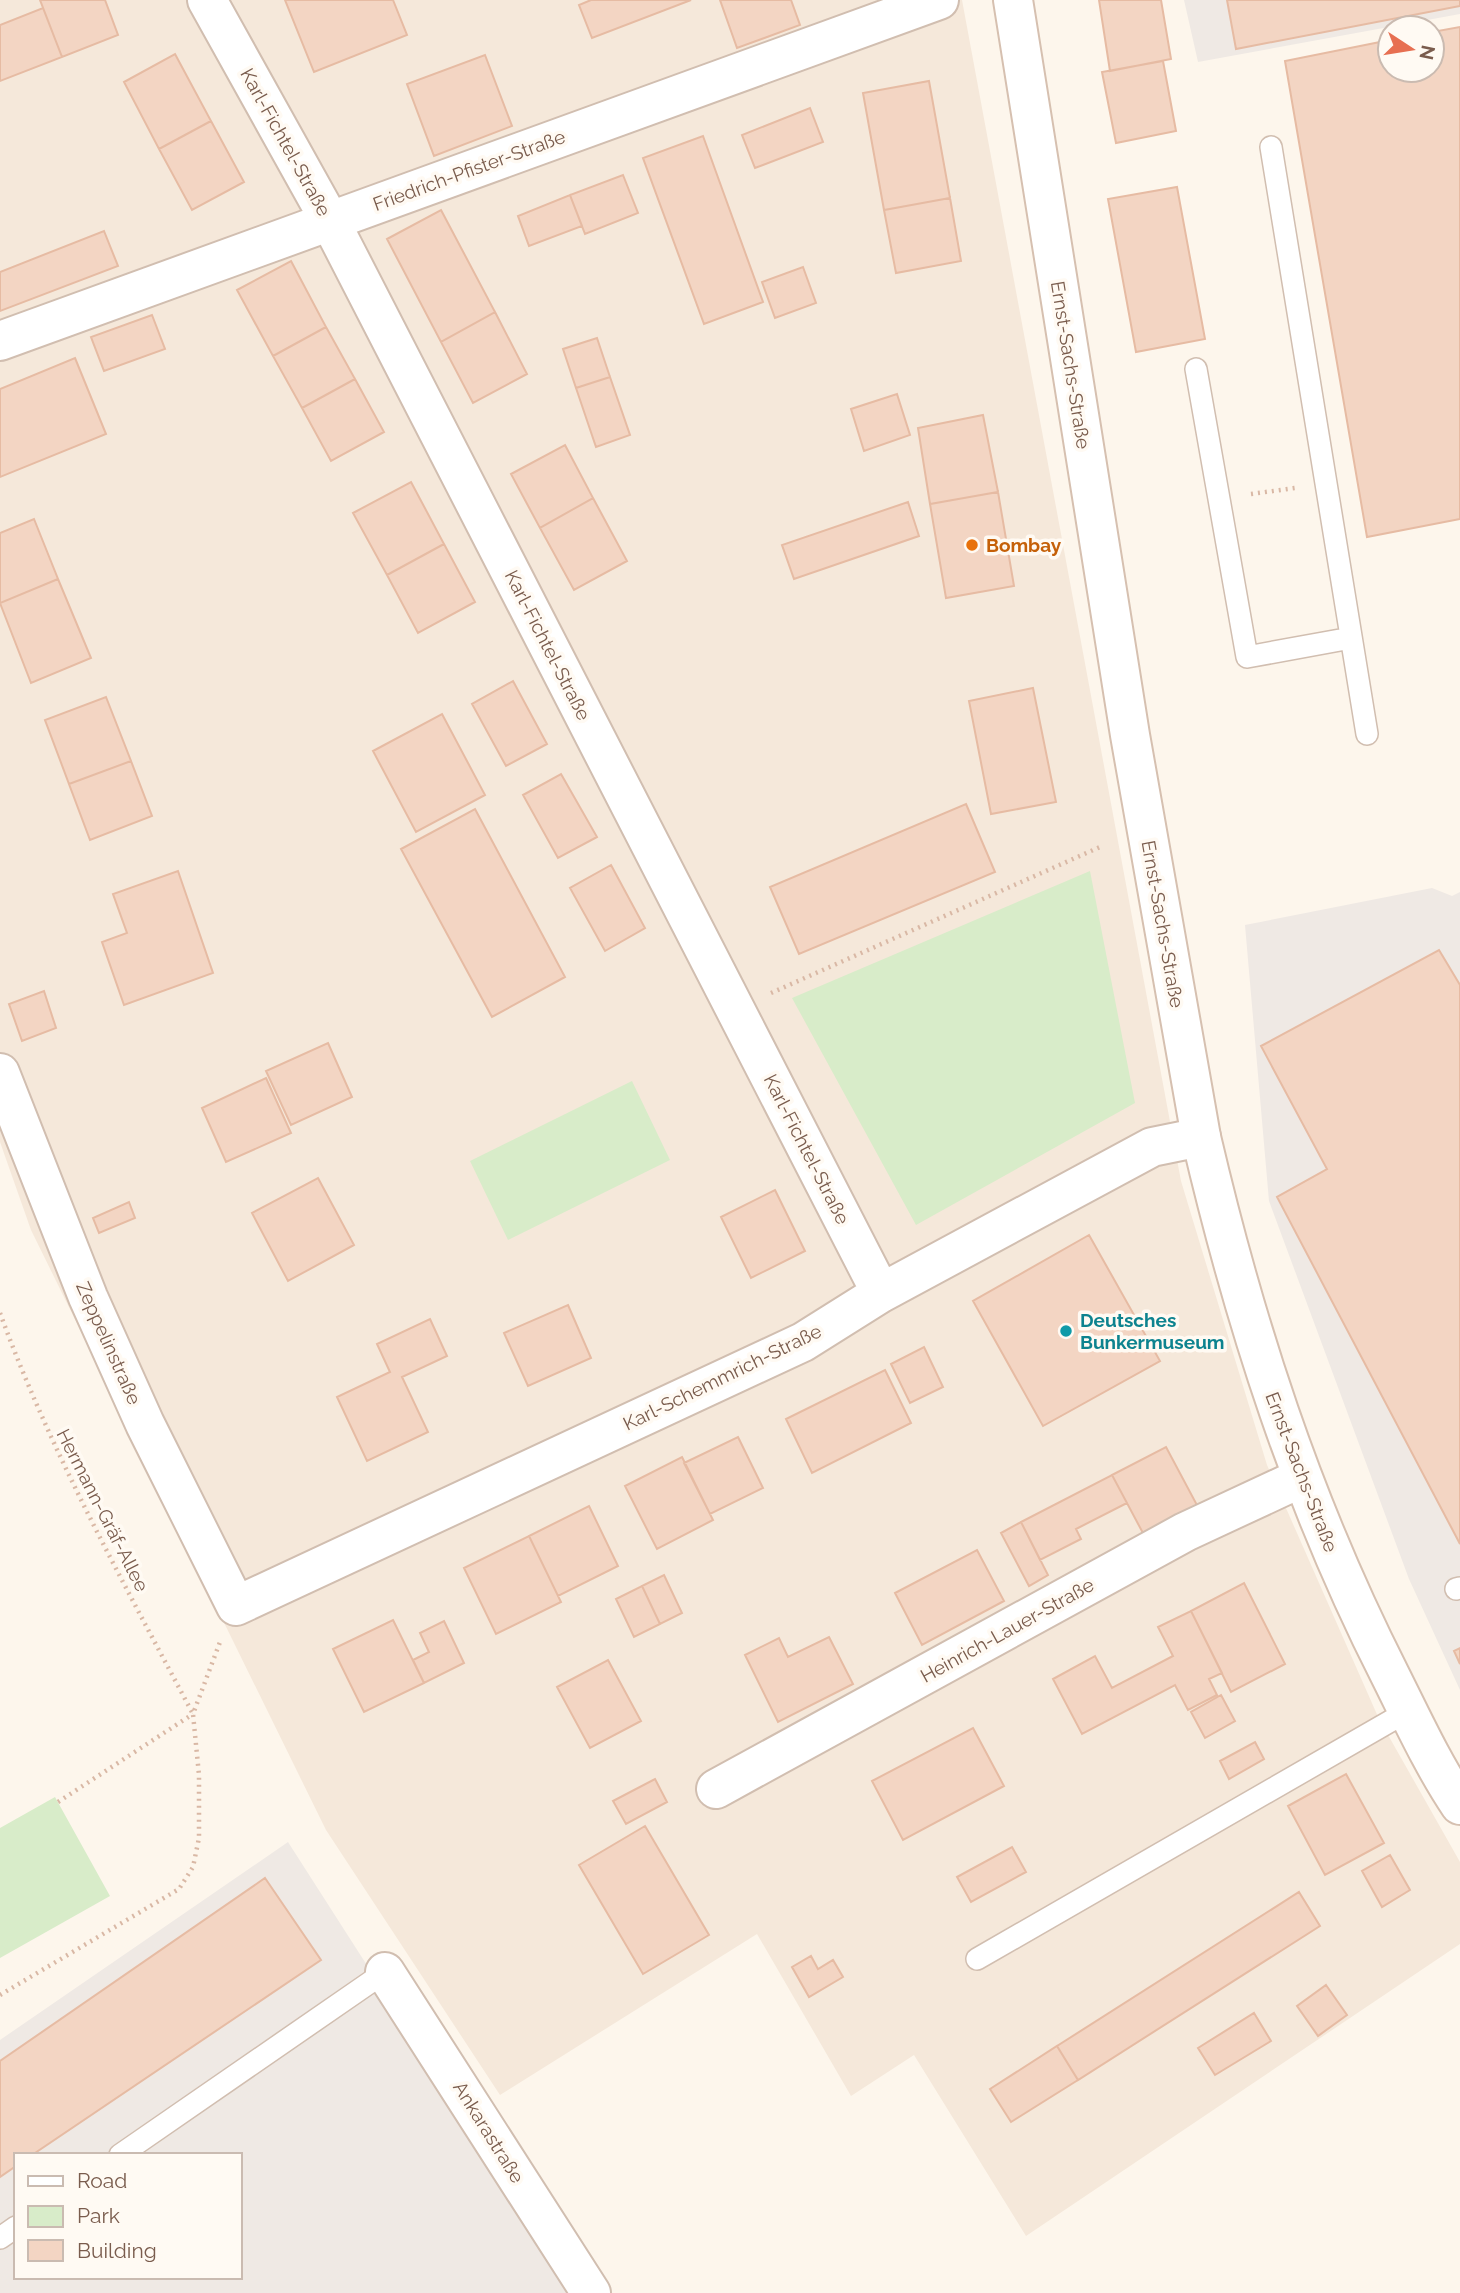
<svg xmlns="http://www.w3.org/2000/svg" width="1460" height="2293" font-family="Raleway,sans-serif">
  <rect width="100%" height="100%" fill="#fdf6ec"/>
  <path fill="#f5e8da" d="M0 0H962L1181 1181 1267 1465 1379 1719 1460 1862V1944L1026 2236 914 2055 851 2096 757 1934 500 2095 326 1830 31 1230 0 1142Z"/>
  <path fill="#efe9e4" fill-rule="evenodd" d="M1184 0H1460V14L1198 62Z
    M1432 888 1452 896 1460 892V1690L1409 1579 1269 1201 1245 925Z
    M288 1842 577 2293H0V2040ZM16 2155H240V2277H16Z"/>
  <path fill="#d8ecc9" d="M1090 871 1135 1103 916 1225 792 998Z
    M632 1081 670 1160 508 1240 470 1161Z
    M55 1797 110 1896 0 1958V1828Z"/>
  <path fill="#f3d5c3" stroke="#e6bba3" stroke-width="2" d="M40 0H105L118 35 62 57Z
    M285 0H393L407 35 314 72Z
    M591 0H691L592 38 579 5Z
    M720 0H791L800 25 737 48Z
    M1099 0H1161L1171 59 1110 71Z
    M1227 0H1460V6L1236 49Z
    M43 8 62 57 0 81V25Z
    M1460 27V519L1367 537 1285 61 1390 40V70H1432V32Z
    M175 54 211 121 159 149 124 82Z
    M485 55 512 126 434 156 407 84Z
    M1163 61 1176 131 1116 143 1102 72Z
    M929 81 950 198 884 210 863 93Z
    M810 108 823 142 755 168 742 135Z
    M211 121 244 182 192 210 159 149Z
    M703 136 763 302 704 324 643 158Z
    M623 175 638 213 585 234 570 195Z
    M1177 187 1205 339 1136 352 1108 199Z
    M570 195 582 226 529 246 518 216Z
    M950 198 961 261 896 273 884 210Z
    M441 210 495 312 441 342 387 239Z
    M104 231 118 266 0 311V272Z
    M291 261 326 327 273 356 237 290Z
    M803 267 816 303 775 318 762 282Z
    M495 312 527 374 473 403 441 342Z
    M152 315 165 349 104 371 91 337Z
    M326 327 355 379 302 408 273 356Z
    M597 338 610 377 576 388 563 349Z
    M75 358 106 434 0 477V389Z
    M610 377 630 435 596 447 576 388Z
    M355 379 384 432 331 461 302 408Z
    M897 394 910 435 864 451 851 409Z
    M983 415 998 492 930 504 918 428Z
    M565 445 593 498 540 528 511 474Z
    M411 482 444 544 387 575 353 513Z
    M998 492 1014 586 946 598 930 504Z
    M593 498 627 561 574 590 540 528Z
    M908 502 919 536 794 579 782 545Z
    M34 519 58 579 0 603V533Z
    M444 544 475 602 418 633 387 575Z
    M58 579 91 658 31 683 0 603Z
    M513 681 547 744 506 766 472 704Z
    M1033 688 1056 802 991 814 969 701Z
    M106 697 131 761 69 784 45 720Z
    M442 714 485 795 416 832 373 751Z
    M131 761 152 816 90 840 69 784Z
    M561 774 597 837 558 858 523 795Z
    M966 804 995 872 799 954 770 887Z
    M475 809 565 977 492 1017 401 849Z
    M611 865 645 928 605 951 570 888Z
    M178 871 213 973 124 1005 102 942 127 933 113 894Z
    M1439 950 1460 985V1544L1277 1197 1327 1169 1261 1046Z
    M44 991 56 1028 22 1041 9 1004Z
    M328 1043 352 1097 291 1125 266 1071Z
    M266 1078 291 1133 226 1162 202 1108Z
    M318 1178 354 1245 288 1281 252 1213Z
    M775 1190 805 1251 751 1278 721 1217Z
    M129 1202 135 1218 99 1233 93 1218Z
    M1089 1235 1160 1361 1043 1426 973 1301Z
    M568 1305 591 1358 528 1386 504 1333Z
    M430 1319 447 1356 402 1377 428 1432 367 1461 337 1397 390 1372 377 1344Z
    M924 1347 943 1387 910 1403 891 1364Z
    M885 1370 911 1423 812 1473 786 1419Z
    M738 1437 763 1488 710 1514 684 1463Z
    M1166 1447 1198 1507 1144 1535 1112 1475Z
    M682 1457 713 1520 657 1549 625 1486Z
    M1112 1475 1127 1503 1076 1529 1081 1539 1040 1560 1021 1522Z
    M589 1506 618 1566 558 1596 529 1536Z
    M1021 1522 1048 1575 1029 1586 1001 1533Z
    M529 1536 561 1602 496 1634 464 1568Z
    M977 1550 1004 1601 922 1645 895 1593Z
    M664 1575 682 1613 660 1624 642 1586Z
    M1244 1583 1285 1664 1231 1692 1191 1611Z
    M642 1586 660 1624 634 1637 616 1599Z
    M1191 1611 1222 1673 1209 1679 1217 1695 1188 1710 1175 1685 1082 1734 1053 1679 1095 1656 1112 1688 1173 1656 1158 1627Z
    M393 1620 424 1683 364 1712 333 1649Z
    M444 1621 464 1663 424 1683 413 1660 429 1652 420 1633Z
    M829 1637 853 1684 778 1722 745 1655 779 1638 788 1657Z
    M1460 1648V1664L1454 1651Z
    M608 1660 641 1721 590 1748 557 1687Z
    M1221 1695 1235 1721 1205 1738 1191 1712Z
    M973 1728 1004 1786 903 1840 872 1781Z
    M1255 1742 1264 1759 1229 1779 1220 1761Z
    M1346 1774 1384 1843 1325 1875 1288 1806Z
    M655 1779 667 1802 626 1824 613 1801Z
    M645 1826 709 1935 643 1974 579 1865Z
    M1012 1847 1026 1872 971 1902 957 1877Z
    M1390 1855 1410 1890 1382 1907 1362 1871Z
    M265 1878 321 1960 32 2155H16V2166L0 2177V2061Z
    M1299 1892 1320 1926 1078 2080 1057 2046Z
    M811 1956 818 1969 833 1960 843 1977 809 1997 792 1967Z
    M1326 1985 1347 2015 1318 2036 1297 2006Z
    M1254 2013 1271 2041 1215 2075 1198 2048Z
    M1057 2046 1078 2080 1011 2122 990 2089Z"/>
  <g fill="none" stroke-linecap="round" stroke-linejoin="round">
    <g stroke="#d1beb0" stroke-width="24">
      <path id="service" d="M1271 147 1367 734
        M1196 369 1247 657 1351 638
        M1456 1589 1460 1588
        M977 1959 1408 1711
        M120 2155 385 1972
        M0 2238 16 2227"/>
    </g>
    <g stroke="#d1beb0" stroke-width="42">
      <path id="minor" d="M207 0 330 221 881 1293
        M0 341 939 0
        M0 1073 88 1297 145 1424 236 1606 803 1342 881 1293 1152 1147 1201 1137
        M716 1789 1185 1532 1301 1478
        M385 1972 591 2293"/>
    </g>
    <g stroke="#d6c0b0" stroke-width="42">
      <path id="secondary" d="M1013 0 1130 735 1201 1137C1245 1325 1302 1502 1390 1675 1412 1719 1433 1765 1460 1805"/>
    </g>
    <path stroke="#d9b8a5" stroke-width="4.5" stroke-dasharray="2 5" stroke-linecap="butt" d="M1251 494 1295 488
      M771 993 1100 847
      M0 1313C51 1453 123 1582 193 1714
      M58 1802 193 1714
      M0 1995 179 1889 193 1867 199 1838V1775L193 1714 220 1642"/>
    <use href="#service" stroke="#fff" stroke-width="21"/>
    <use href="#minor" stroke="#fff" stroke-width="38"/>
    <use href="#secondary" stroke="#fff" stroke-width="38"/>
  </g>
  <circle fill="#e8710a" stroke="#fffaf3" stroke-width="2.5" cx="972" cy="545" r="7"/>
  <circle fill="#0f9aa8" stroke="#fffaf3" stroke-width="2.5" cx="1066" cy="1331" r="7"/>
  <g text-anchor="middle" stroke-width="7" stroke-linejoin="round" paint-order="stroke">
    <g font-size="19" fill="#7a5c4d" stroke="#fffaf3">
      <text transform="translate(286 142) rotate(61)" y="7">Karl-Fichtel-Straße</text>
      <text transform="translate(469 170) rotate(-20)" y="7">Friedrich-Pfister-Straße</text>
      <text transform="translate(1071 365) rotate(81)" y="7">Ernst-Sachs-Straße</text>
      <text transform="translate(548 645) rotate(63)" y="7">Karl-Fichtel-Straße</text>
      <text transform="translate(1163 924) rotate(80)" y="7">Ernst-Sachs-Straße</text>
      <text transform="translate(807 1149) rotate(63)" y="7">Karl-Fichtel-Straße</text>
      <text transform="translate(109 1343) rotate(66)" y="7">Zeppelinstraße</text>
      <text transform="translate(722 1377) rotate(-26)" y="7">Karl-Schemmrich-Straße</text>
      <text transform="translate(1302 1472) rotate(69)" y="7">Ernst-Sachs-Straße</text>
      <text transform="translate(103 1510) rotate(63)" y="7">Hermann-Gräf-Allee</text>
      <text transform="translate(1007 1630) rotate(-29)" y="7">Heinrich-Lauer-Straße</text>
      <text transform="translate(489 2132) rotate(58)" y="7">Ankarastraße</text>
    </g>
    <g font-size="19" font-weight="bold" fill="#c56008" stroke="#fffaf3" text-anchor="start">
      <text x="986" y="552">Bombay</text>
    </g>
    <g font-size="19" font-weight="bold" fill="#0d838f" stroke="#fffaf3" text-anchor="start">
      <text x="1080" y="1327">Deutsches<tspan x="1080" dy="22">Bunkermuseum</tspan></text>
    </g>
  </g>
  <rect x="14" y="2153" width="228" height="126" fill="#fffaf3" stroke="#cabbb1" stroke-width="2"/>
  <rect x="28" y="2176" width="35" height="10" fill="#ffffff" stroke="#cabbb1" stroke-width="2"/>
  <text x="77" y="2188" font-size="21" fill="#7a5c4d">Road</text>
  <rect x="28" y="2206" width="35" height="21" fill="#d8ecc9" stroke="#cabbb1" stroke-width="2"/>
  <text x="77" y="2223" font-size="21" fill="#7a5c4d">Park</text>
  <rect x="28" y="2240" width="35" height="21" fill="#f3d5c3" stroke="#cabbb1" stroke-width="2"/>
  <text x="77" y="2258" font-size="21" fill="#7a5c4d">Building</text>
  <g transform="translate(1411 49) rotate(102)"><circle r="33" fill="#fffaf3" stroke="#cabbb1" stroke-width="2"/>
  <path d="M0-5L12 26L0 18L-12 26Z" fill="#e76f51"/>
  <text y="-10" font-size="19" font-weight="bold" text-anchor="middle" fill="#7a5c4d">N</text>
  </g>
</svg>
